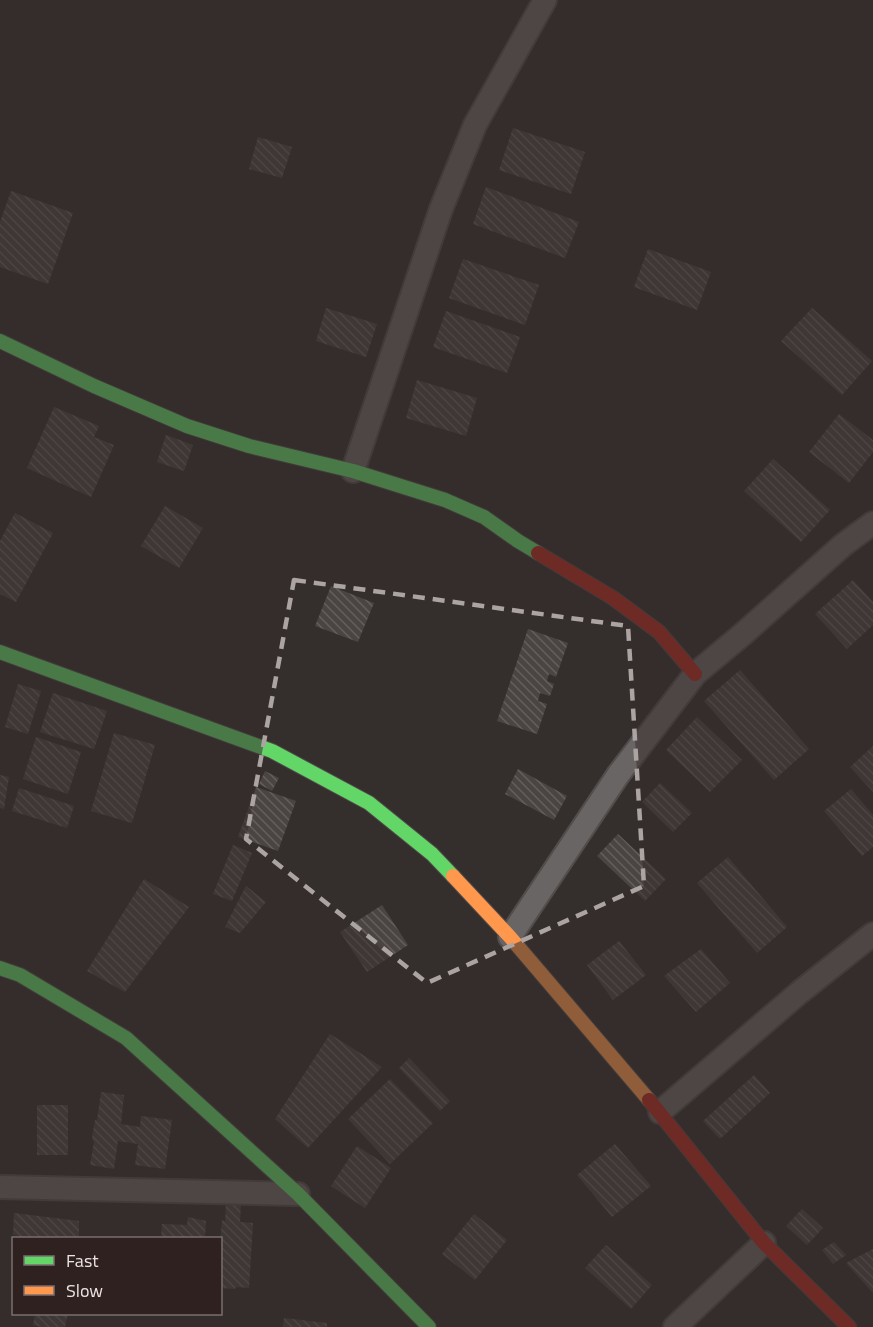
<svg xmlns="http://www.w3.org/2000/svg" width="873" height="1327" font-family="'Titillium Web',sans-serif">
  <defs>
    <pattern id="building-back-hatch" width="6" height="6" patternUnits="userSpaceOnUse" patternTransform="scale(1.5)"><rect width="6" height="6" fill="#4a4443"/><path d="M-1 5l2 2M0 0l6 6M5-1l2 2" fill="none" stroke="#645f5e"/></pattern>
  </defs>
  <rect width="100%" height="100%" fill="#342e2c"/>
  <path fill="url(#building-back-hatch)" d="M513 128 585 152 571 194 499 170Z
    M258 137 292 147 282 178 249 169Z
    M486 187 579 222 565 258 473 224Z
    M11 191 73 213 48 284 0 267V222Z
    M648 249 711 272 697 310 634 287Z
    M463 259 539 285 525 325 449 298Z
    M326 308 377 324 366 357 316 341Z
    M812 308 872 361 842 395 781 341Z
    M446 311 520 337 507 373 433 347Z
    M417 380 477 398 466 436 406 418Z
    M54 407 99 426 94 437 114 445 91 497 27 468Z
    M839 414 873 440V452L849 483 809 452Z
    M166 435 193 445 184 471 157 462Z
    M773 459 830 510 801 542 744 491Z
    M165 506 203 528 179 568 141 546Z
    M15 513 53 533 16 602 0 594V541Z
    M853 580 873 602V625L847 649 815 614Z
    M331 586 374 603 358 642 315 626Z
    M528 629 568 643 556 677 549 674 547 681 554 684 550 696 540 693 538 701 547 704 537 734 497 721Z
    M740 670 809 749 774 780 704 701Z
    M18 684 41 691 28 734 5 727Z
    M53 693 107 711 94 749 40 732Z
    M697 717 742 760 710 792 666 750Z
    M114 733 155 745 132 823 91 811Z
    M36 737 81 752 68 794 23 779Z
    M873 746V792L850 767Z
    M518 769 567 796 554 820 505 794Z
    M265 771 279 778 272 791 259 784Z
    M0 775 9 777 4 809 0 808Z
    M660 783 692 813 673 832 642 802Z
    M256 787 296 801 278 851 238 837Z
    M19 788 74 806 67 828 12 811Z
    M851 789 873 815V847L862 856 824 811Z
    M618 834 666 879 645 901 597 856Z
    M233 845 252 853 232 901 213 894Z
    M728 857 787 927 757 953 697 883Z
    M144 879 189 907 125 992 87 971Z
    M246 886 266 902 240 933 225 927Z
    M382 905 408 945 367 972 340 932Z
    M619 941 646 975 613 1000 587 965Z
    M701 949 730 983 696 1012 664 976Z
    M330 1034 382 1067 308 1148 275 1119Z
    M409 1058 450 1101 440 1111 399 1068Z
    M754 1075 770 1093 720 1139 703 1121Z
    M390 1079 433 1123 390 1164 348 1119Z
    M101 1092 124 1095 121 1124 140 1127 141 1116 172 1120 165 1169 135 1165 138 1144 118 1141 114 1169 90 1165 94 1142 92 1138 95 1120H97Z
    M37 1105H68V1155H37Z
    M615 1144 651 1186 612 1217 577 1175Z
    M357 1146 391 1168 365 1208 331 1186Z
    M226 1202 241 1203 240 1222 253 1223 249 1288 236 1287 235 1289 220 1288V1244L222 1220 225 1221Z
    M802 1209 823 1228 807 1245 786 1226Z
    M14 1213 79 1221V1238H30L13 1235Z
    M474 1214 507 1240 475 1280 442 1254Z
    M188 1217 206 1221 205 1238H161L162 1224 187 1225Z
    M834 1242 846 1255 833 1264 822 1250Z
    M606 1245 652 1285 631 1309 585 1268Z
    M873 1249V1293L846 1263Z
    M35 1314H68L65 1327H41L33 1325Z
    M284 1318 327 1323V1327H283Z"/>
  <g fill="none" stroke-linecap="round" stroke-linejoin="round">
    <g stroke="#524c4b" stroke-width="26">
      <path id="street" d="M353 471 441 209 475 125 545 0
        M510 937 618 775 695 674 743 634 843 545 873 523
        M660 1112 800 992 873 934
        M0 1187 298 1194
        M675 1327 764 1243"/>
    </g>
    <g stroke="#524c4b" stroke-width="16">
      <path id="fast" d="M0 341 94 386 187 426 249 446 353 471 445 500 484 517 518 541 538 553
        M0 652 272 751 369 803 432 854 453 876
        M0 968 20 975 126 1038 298 1194 429 1327"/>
    </g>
    <g stroke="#524c4b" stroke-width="16">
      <path id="slow" d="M453 876 510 937 649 1100"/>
    </g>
    <g stroke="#524c4b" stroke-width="16">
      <path id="jam" d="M538 553 613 598 659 632 695 674
        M649 1100 764 1243 849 1327"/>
    </g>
    <use href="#street" stroke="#6a6565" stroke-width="22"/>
    <use href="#fast" stroke="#63d668" stroke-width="14"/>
    <use href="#slow" stroke="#ff974d" stroke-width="14"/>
    <use href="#jam" stroke="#b3261e" stroke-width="14"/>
  </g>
  <path d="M0 0H873V1327H0ZM294 580 628 626 644 886 427 983 246 839Z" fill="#342e2c" fill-opacity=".55" fill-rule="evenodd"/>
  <path fill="none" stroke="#aca4a2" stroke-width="4.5" stroke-dasharray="12 8" stroke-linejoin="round" d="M294 580 628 626 644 886 427 983 246 839Z"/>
  <rect x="12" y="1237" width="210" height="78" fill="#2e2120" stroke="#7a6f6e" stroke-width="1.5"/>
  <rect x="24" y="1256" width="30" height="9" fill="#63d668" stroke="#7a6f6e" stroke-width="1.5"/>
  <text x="66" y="1267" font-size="18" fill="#ece3e2">Fast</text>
  <rect x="24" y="1286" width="30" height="9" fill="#ff974d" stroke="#7a6f6e" stroke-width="1.5"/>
  <text x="66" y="1297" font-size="18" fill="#ece3e2">Slow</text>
</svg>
